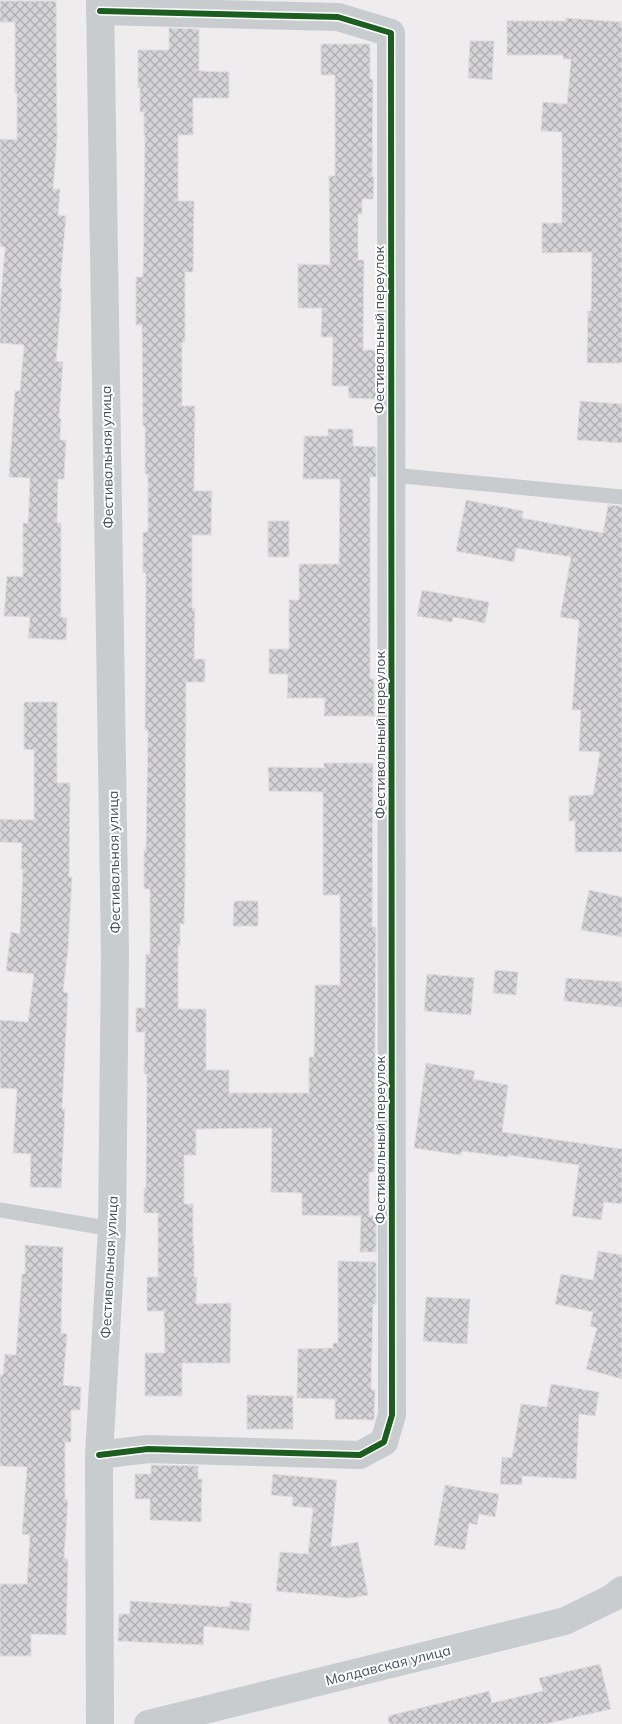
<svg xmlns="http://www.w3.org/2000/svg" width="622" height="1724" font-family="Mulish,sans-serif">
  <defs>
    <pattern id="building-cross-hatch" width="8" height="8" patternUnits="userSpaceOnUse" patternTransform="scale(1.25)"><rect width="8" height="8" fill="#d4d4d7"/><path d="M0 0l8 8M0 8l8-8" fill="none" stroke="#aeaeb1"/></pattern>
  </defs>
  <rect width="100%" height="100%" fill="#eeecec"/>
  <path fill="url(#building-cross-hatch)" stroke="#dededf" d="M0 1H56L57 140 53 189H60L58 215 66 216 60 288 62 289 56 361 63 362 59 418 61 419 60 440H66L64 479H58L57 523H61V617L67 618 66 640 28 638 30 617 4 616 7 576 23 577V523H28L30 478 9 477 15 391H20L24 345 0 343V309L5 247 0 246V139L17 140V93H15V22H0Z
    M566 18 622 22V363H587L588 311H591L592 252 542 253V223H562V132L541 131 543 102 567 104 571 59H563V55H507V21H565Z
    M169 28 199 29V71L229 72V98H193V135H178V201H194L193 272H185V342H182V406H195L194 491H212L211 535H192V608L195 609 194 659H205V682H186L185 888 184 924H180V945H178V1009H206V1070H229V1093H309V1057H314L315 985H340V895H323V792L269 791 268 767 324 768V763H373L372 927H376L374 1172H369V1216H376V1252H360L361 1216 302 1215V1193L271 1192 272 1128 196 1129V1155H184V1204H193V1244H194V1277H197L196 1304 231 1303 230 1363H182V1396H145V1353H165L164 1311H147V1277H158V1213H144V1188H146L147 1074H144L145 1032H136V1008H145L146 954H150V889H144V850H146L148 730H145L146 573H143V532H148V474H145V426H143L142 325H136V277H143L145 135H144V112H140V88H138V50H169Z
    M470 41H494L492 80 468 78Z
    M321 44H370V79H373L372 177H374L373 199H362V214H358V260H364L363 350H376V399L349 398 348 386H332L333 337H321L322 308H298V264L330 265 329 176H335V75H321Z
    M580 401 622 404V443L577 440Z
    M328 429H353V446L376 447V477H370V679H374V716H324L325 698H287L288 674H269V649H289V600H299V564H339L340 479H303L304 436H328Z
    M466 500 523 511 522 518 603 533 608 505 622 506V852H575V821H569V796L593 795 600 752 579 751 581 710H572L579 620 560 617 571 557 516 548 514 562 456 551Z
    M268 521H289V557H268Z
    M422 590 489 602 485 623 453 617 452 622 417 616Z
    M24 702H57V783H70L69 877H72L68 949 63 992 68 993 62 1109H65L61 1188 30 1187 31 1154 13 1153 17 1089 0 1088V1020L28 1022 34 974 6 971 11 932 20 934 23 869H21L22 843 0 842V819L34 820V750L24 749Z
    M589 890 622 897V937L581 930Z
    M234 901H258V926H233Z
    M495 970 518 972 516 995 493 993Z
    M427 974 474 978 471 1015 424 1011Z
    M566 978 622 982V1007L564 1001Z
    M426 1063 475 1071 473 1079 508 1085 502 1132 622 1149V1204L604 1202 601 1220 572 1216 579 1165 508 1155V1157L462 1151 461 1155 414 1148Z
    M25 1245 63 1247 61 1333 67 1334 63 1385 81 1387 80 1410H71V1442H65V1499L68 1500 64 1558 68 1559 66 1635 31 1634V1656H0V1584H27L30 1535 22 1534 27 1467 0 1466V1375H3L5 1354 16 1355 22 1274H25Z
    M598 1251 622 1255V1379L586 1369 597 1328 590 1326 593 1312 555 1304 561 1274 593 1280Z
    M338 1261 376 1262V1304H373L371 1390H375L374 1420 335 1419V1399L297 1398 298 1349 333 1348V1343H338Z
    M426 1297 470 1299 467 1344 423 1341Z
    M551 1384 599 1392 595 1416 579 1414 576 1479 522 1476V1485L500 1484 502 1457 512 1458 521 1404 547 1407Z
    M247 1395 293 1396V1429H247Z
    M151 1465 198 1466V1479H202L201 1522 150 1520V1499H135V1474H151Z
    M273 1474 337 1480 331 1547 358 1542 368 1595 350 1598 276 1591 280 1552 308 1554 313 1508 292 1506 293 1497 271 1495Z
    M445 1485 499 1494 495 1517 479 1514 477 1525 469 1523 465 1550 434 1545Z
    M130 1601 229 1607 230 1601 252 1604 249 1631 204 1626 203 1645 118 1641 119 1614H130Z
    M600 1664 611 1709 545 1724H389L388 1716 489 1691 492 1703 543 1691 539 1678Z"/>
  <g fill="none" stroke-linecap="round" stroke-linejoin="round">
    <path stroke="#c8ccce" stroke-width="15" d="M392 475 622 497
      M0 1210 112 1229"/>
    <path stroke="#c8ccce" stroke-width="28" d="M100 0 115 954 112 1229 99 1455 100 1724
      M99 1455 148 1449 360 1455 384 1442 392 1415 391 33 338 17 100 11"/>
    <path stroke="#c8ccce" stroke-width="28" d="M148 1724 565 1621 612 1598 622 1590"/>
    <g stroke="#fff" stroke-width="9">
      <path id="cycleway" d="M99 1455 148 1449 360 1455 384 1442 392 1415 391 33 338 17 100 11"/>
    </g>
    <use href="#cycleway" stroke="#1b5e20" stroke-width="6"/>
  </g>
  <g text-anchor="middle" stroke-width="4" stroke-linejoin="round" paint-order="stroke">
    <g font-size="14" fill="#42505a" stroke="#fff">
      <text transform="translate(379 330) rotate(-90)" y="5">Фестивальный переулок</text>
      <text transform="translate(107 457) rotate(-91)" y="5">Фестивальная улица</text>
      <text transform="translate(380 735) rotate(-90)" y="5">Фестивальный переулок</text>
      <text transform="translate(114 862) rotate(-91)" y="5">Фестивальная улица</text>
      <text transform="translate(380 1140) rotate(-90)" y="5">Фестивальный переулок</text>
      <text transform="translate(109 1267) rotate(-87)" y="5">Фестивальная улица</text>
      <text transform="translate(388 1665) rotate(-14)" y="5">Молдавская улица</text>
    </g>
  </g>
</svg>
